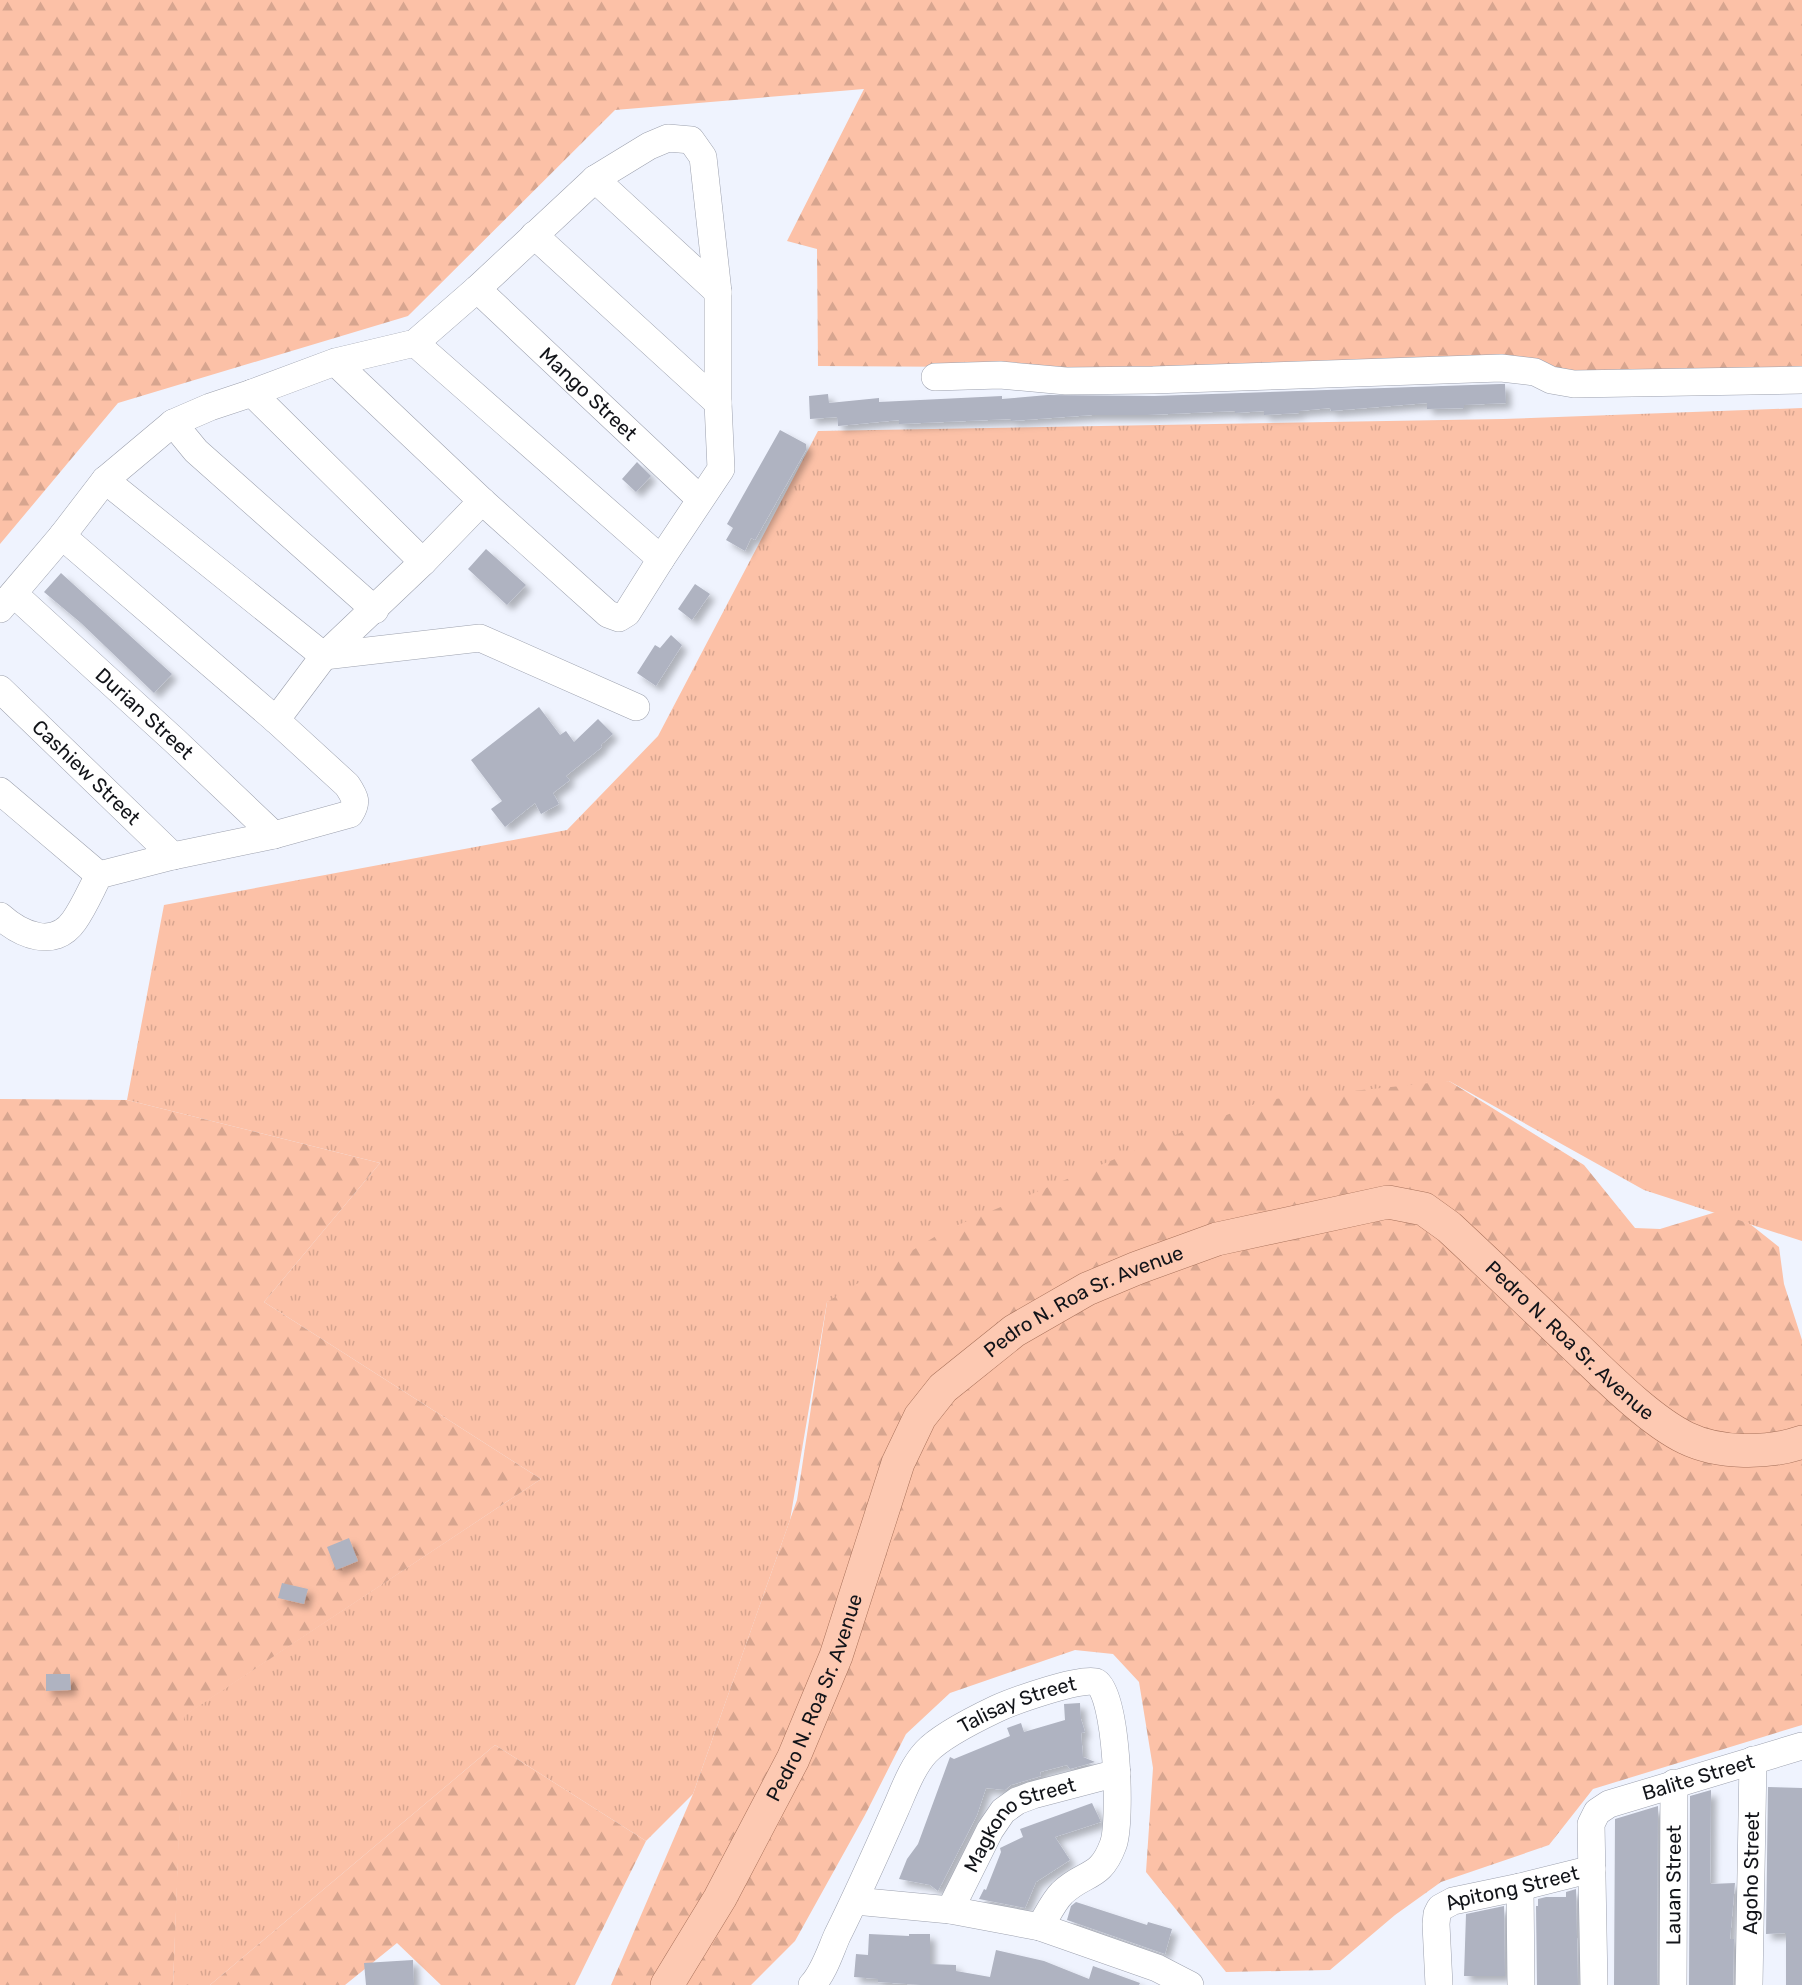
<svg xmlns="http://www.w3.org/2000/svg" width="1802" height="1985" font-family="Rubik,sans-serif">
  <defs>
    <pattern id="grass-tufts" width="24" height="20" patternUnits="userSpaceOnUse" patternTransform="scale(1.5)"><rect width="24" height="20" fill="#fcc1a7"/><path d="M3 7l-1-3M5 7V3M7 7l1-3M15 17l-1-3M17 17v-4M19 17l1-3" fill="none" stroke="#d7a58f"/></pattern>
    <pattern id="forest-firs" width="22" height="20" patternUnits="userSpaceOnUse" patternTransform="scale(1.5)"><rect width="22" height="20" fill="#fcc1a7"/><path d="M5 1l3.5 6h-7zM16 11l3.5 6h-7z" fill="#d7a58f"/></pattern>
    <filter id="shadow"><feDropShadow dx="5.5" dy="5.5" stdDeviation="3" flood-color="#0004"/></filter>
  </defs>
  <rect width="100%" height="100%" fill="#eff3fe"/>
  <path fill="url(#grass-tufts)" d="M1802 408V1241L1644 1190 1449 1081 827 1302 790 1520 693 1794 646 1841 495 1745 210 1985H173L183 1716 541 1479 264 1302 380 1163 127 1100 164 905 567 830 658 736 818 431 1503 419Z"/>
  <path fill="url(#forest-firs)" d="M0 0H1802V371L1650 383 1519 370 818 366 817 249 787 241 864 89 615 110 408 316 118 403 0 544Z
    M1449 1081 1584 1165 1635 1228 1660 1229 1716 1212 1750 1224 1779 1247 1784 1284 1802 1340V1725L1593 1789 1549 1845 1441 1882 1395 1915 1330 1970 1226 1972 1146 1872 1153 1768 1139 1682 1113 1654 1075 1650 950 1693 906 1734 865 1815 795 1941 751 1985H611L693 1794 797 1500 827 1302 946 1230 1134 1151 1265 1100Z
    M0 1099 127 1100 380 1163 264 1302 541 1479 184 1716 173 1985H0Z
    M495 1745 646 1841 575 1985H441L397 1943 345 1985H210Z"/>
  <path fill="#afb3c1" filter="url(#shadow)" d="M1500 384H1505L1506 403 1464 405V408L1427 409V403L1331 411 1330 408 1299 411V413L1264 415V411L1235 413V411L1147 415H1092L1011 421V419L899 424V420L838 426 837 417 810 419 809 396 828 394 829 403 879 398V402L1002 396V399L1048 395 1154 396Z
    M780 430 806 444V450L755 540 751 538 745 551 726 540 733 528 727 524Z
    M637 462 651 476 636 492 622 479Z
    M486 549 526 585 507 605 468 569Z
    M61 573 172 674 154 693 81 623 44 592Z
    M695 584 710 594 692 620 678 609Z
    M671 635 682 645 656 686 637 673 655 645 660 648Z
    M539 707 560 735 566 731 574 742 598 719 613 734 601 745 602 747 566 776 570 780 553 793 559 804 541 814 535 803 505 827 491 809 502 801 471 760Z
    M349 1538 358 1561 336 1570 327 1547Z
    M282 1583 308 1589 304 1604 278 1598Z
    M46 1674H70L71 1690 46 1691Z
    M1080 1703 1081 1719 1085 1732 1081 1733 1083 1757 1095 1762 1070 1769 1067 1765 1040 1772 1041 1776 1011 1785 1005 1790 986 1788 977 1815 938 1891 930 1885 899 1879 907 1859 918 1844 950 1757 954 1759 1010 1736 1007 1728 1021 1723 1024 1732 1065 1720 1064 1704Z
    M1768 1787 1802 1788V1985H1786V1933L1766 1934Z
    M1711 1790 1710 1884 1735 1883 1730 1939H1734L1733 1985H1689L1690 1796Z
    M1092 1803 1101 1822 1055 1837 1070 1860 1036 1882 1025 1908 979 1899 984 1889 986 1890 1001 1852 1000 1848 1023 1837 1020 1829Z
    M1658 1806 1657 1985H1614L1615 1819Z
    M1576 1889 1578 1985H1537L1536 1906H1538V1899L1546 1897H1566V1892Z
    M1076 1902 1147 1925 1148 1922 1172 1929 1165 1954 1067 1920 1071 1906Z
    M1504 1906 1505 1976H1464L1466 1914Z
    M869 1934 909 1936V1934H930V1964L956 1965V1971L990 1977 996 1950 1044 1961 1089 1979 1093 1966 1140 1983 1139 1985H921L878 1982V1979L854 1977 856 1954 868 1955Z
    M413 1960 414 1985H366L364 1963Z"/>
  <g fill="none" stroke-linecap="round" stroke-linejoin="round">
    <g stroke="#9da1ae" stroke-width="28">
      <g id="minor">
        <path d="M595 179 718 292"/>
        <path d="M534 235 718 403"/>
        <path id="s1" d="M477 289 700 499"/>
        <path d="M415 343 661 559"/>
        <path d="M935 377 1000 375 1066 381 1153 380 1501 368 1535 372 1551 380 1574 384 1802 380"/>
        <path d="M252 393 423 562"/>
        <path d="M173 423 196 451 375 610"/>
        <path d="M105 480 324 656 480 638 636 707"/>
        <path id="s2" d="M14 594 175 741 274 835"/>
        <path d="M0 609 62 536 105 480 173 423 210 407 252 393 335 362 415 343 477 289 595 179 649 146 668 138 691 140 703 157 718 292V403L721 469 661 559 627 613 619 618 608 614 482 501 335 362"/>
        <path id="s3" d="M0 689 173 856"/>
        <path d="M276 720 324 656 423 562 482 501"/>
        <path d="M0 791 99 875"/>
        <path d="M0 916C20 934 54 950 74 921 84 907 91 890 99 875L173 856 274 835 350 814C358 802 355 797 347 785L276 720 62 536"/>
        <path d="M1520 1887 1521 1985"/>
        <path d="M855 1901 950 1910 1040 1927 1157 1968 1190 1985"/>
        <path id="s4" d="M950 1910 990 1830 1003 1811 1017 1801 1033 1795 1117 1773"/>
        <path id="s5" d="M812 1985C824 1972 830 1952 837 1936 858 1894 877 1851 896 1808 904 1790 912 1767 926 1752 941 1736 975 1719 996 1709 1011 1702 1083 1676 1096 1682 1117 1691 1122 1823 1113 1845 1100 1880 1085 1871 1062 1893 1053 1902 1047 1916 1040 1927"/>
        <path id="s6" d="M1439 1985 1436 1924 1437 1914 1440 1908 1453 1901 1520 1887 1592 1869"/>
        <path id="s7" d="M1594 1985 1591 1824 1597 1812 1609 1804 1802 1746"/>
        <path id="s8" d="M1673 1985 1674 1783"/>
        <path id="s9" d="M1749 1985 1753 1760"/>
      </g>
    </g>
    <g stroke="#a9725b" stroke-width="34">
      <g id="major">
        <path id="s10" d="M667 1985 720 1898 793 1759 836 1656 898 1463 920 1417 943 1388 1014 1331 1087 1289 1137 1268 1217 1239 1388 1202 1424 1209 1449 1227C1493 1268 1537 1310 1581 1352 1609 1379 1651 1421 1686 1438 1719 1454 1768 1454 1802 1442"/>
      </g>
    </g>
    <use href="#minor" stroke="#fff" stroke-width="27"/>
    <use href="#major" stroke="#fdc9b2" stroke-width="33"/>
  </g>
  <g text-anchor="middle" stroke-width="4.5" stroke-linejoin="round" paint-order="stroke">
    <g font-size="20" fill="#121419" stroke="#fff">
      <text dy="7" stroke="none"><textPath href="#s1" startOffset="153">Mango Street</textPath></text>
      <text dy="7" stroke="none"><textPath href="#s2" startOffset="177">Durian Street</textPath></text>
      <text dy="7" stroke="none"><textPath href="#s3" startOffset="120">Cashiew Street</textPath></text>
      <text dy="7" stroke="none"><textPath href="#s10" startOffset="828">Pedro N. Roa Sr. Avenue</textPath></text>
      <text dy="7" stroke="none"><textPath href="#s10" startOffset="1384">Pedro N. Roa Sr. Avenue</textPath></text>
      <text dy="7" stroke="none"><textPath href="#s10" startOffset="324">Pedro N. Roa Sr. Avenue</textPath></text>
      <text dy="7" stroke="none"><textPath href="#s5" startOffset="364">Talisay Street</textPath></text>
      <text dy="7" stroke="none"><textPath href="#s7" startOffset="282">Balite Street</textPath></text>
      <text dy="7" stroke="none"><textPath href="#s4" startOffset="117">Magkono Street</textPath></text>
      <text dy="7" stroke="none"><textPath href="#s9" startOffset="112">Agoho Street</textPath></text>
      <text dy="7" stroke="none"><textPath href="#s8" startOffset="100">Lauan Street</textPath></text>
      <text dy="7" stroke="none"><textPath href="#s6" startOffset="153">Apitong Street</textPath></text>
    </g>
  </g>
</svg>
